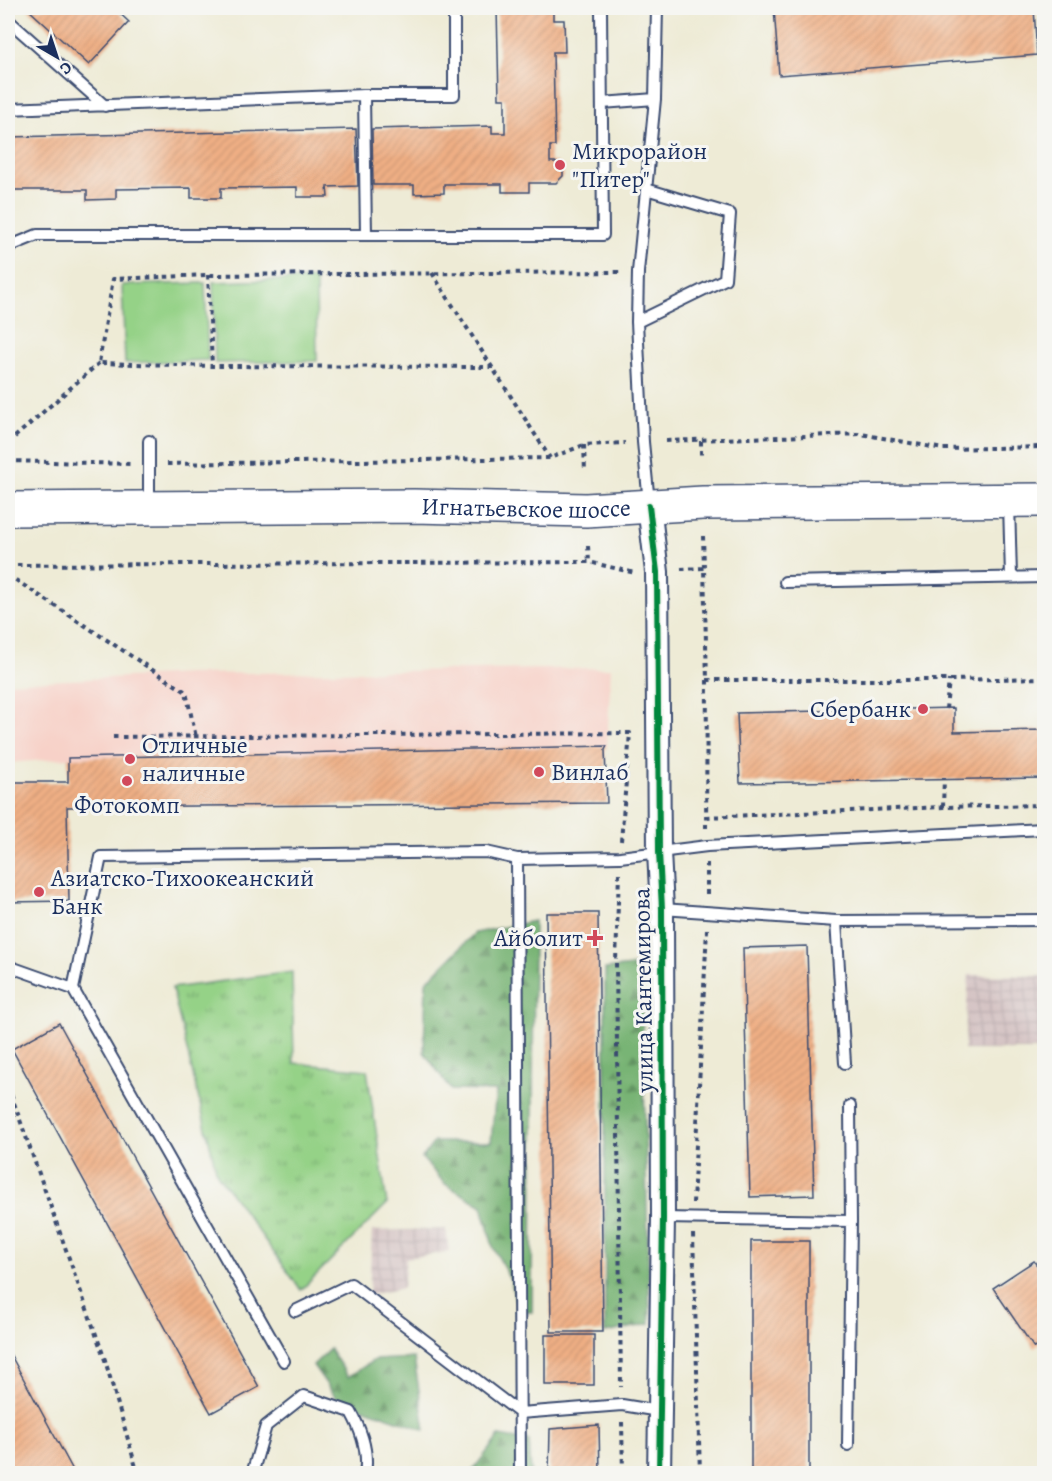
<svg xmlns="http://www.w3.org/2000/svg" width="1052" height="1481" font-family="Alegreya,serif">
  <defs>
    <pattern id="industrial-grid" width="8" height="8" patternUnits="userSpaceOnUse" patternTransform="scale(1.5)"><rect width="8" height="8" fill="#d2bfc0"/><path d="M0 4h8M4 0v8" fill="none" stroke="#b4a4a7"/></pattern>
    <pattern id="grass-tufts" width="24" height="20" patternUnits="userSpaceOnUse" patternTransform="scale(1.5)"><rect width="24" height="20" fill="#95d287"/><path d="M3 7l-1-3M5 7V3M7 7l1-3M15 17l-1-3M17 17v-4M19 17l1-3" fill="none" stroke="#79ab72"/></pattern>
    <pattern id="forest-firs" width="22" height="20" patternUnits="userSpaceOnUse" patternTransform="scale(1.5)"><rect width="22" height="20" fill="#78b474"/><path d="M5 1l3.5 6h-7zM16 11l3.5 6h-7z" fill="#629362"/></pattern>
    <pattern id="building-hatch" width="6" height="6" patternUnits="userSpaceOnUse" patternTransform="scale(1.5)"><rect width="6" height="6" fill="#efaf84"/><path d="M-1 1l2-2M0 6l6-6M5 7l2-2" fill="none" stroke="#cc9774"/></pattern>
  </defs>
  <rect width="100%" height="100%" fill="#f6f6f2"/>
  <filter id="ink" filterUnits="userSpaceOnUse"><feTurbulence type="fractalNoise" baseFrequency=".0167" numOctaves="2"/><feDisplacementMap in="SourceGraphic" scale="12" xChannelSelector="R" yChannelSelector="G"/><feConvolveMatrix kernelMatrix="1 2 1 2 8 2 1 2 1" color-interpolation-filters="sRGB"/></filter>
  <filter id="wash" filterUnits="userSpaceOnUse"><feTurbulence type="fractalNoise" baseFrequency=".008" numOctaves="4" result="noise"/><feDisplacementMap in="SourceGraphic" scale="24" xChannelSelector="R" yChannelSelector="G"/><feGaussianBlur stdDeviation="1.35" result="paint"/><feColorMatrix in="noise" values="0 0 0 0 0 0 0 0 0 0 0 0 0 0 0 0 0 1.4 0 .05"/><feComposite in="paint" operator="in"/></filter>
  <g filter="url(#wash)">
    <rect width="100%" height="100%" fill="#eeebd6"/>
    <path fill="#f7d1c8" d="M611 668 607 746 68 758 8 763V683L189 674Z"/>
    <path fill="url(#industrial-grid)" d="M969 975 1044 976V1050H964Z
      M446 1229 449 1252 406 1258 403 1288 369 1295 372 1231Z"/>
    <path fill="url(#grass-tufts)" stroke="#588072" stroke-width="1.5" d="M292 972 294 1063 367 1070 387 1204 301 1290 217 1174 172 988Z"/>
    <path fill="url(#forest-firs)" stroke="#4a7269" stroke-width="1.5" d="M534 921 532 1312H518L511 1281 493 1247 482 1206 445 1184 422 1158 434 1142H491L496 1091 451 1090 424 1052 426 982 475 933Z
      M641 965 650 1324 605 1333V969Z
      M330 1349 348 1377 374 1360 414 1358 425 1430 337 1399 313 1365Z
      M499 1436 529 1441 531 1473 470 1474Z"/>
    <path fill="#95d287" stroke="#588072" stroke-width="1.5" d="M316 279 317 361 215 363 213 282Z
      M205 283 208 360 125 363 122 285Z"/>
    <g id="blocks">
      <path fill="url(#building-hatch)" d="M27 8H114L129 22 89 65Z
        M497 8H553V20H564L565 52H553L555 146H550V162H555L563 167V176L556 183H529V192H502V184H444V193L414 194V185H373L372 129 492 126V133H505V99H499Z
        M774 8H1034L1037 55 779 75Z
        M356 129 358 186 327 187 328 197H297V187L221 188V198H191V188L116 189V199L87 200V190H10V201H8V137Z
        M954 708V732L1044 730V778L740 783 737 713Z
        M607 746 605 750 607 803 67 807 69 901 8 902V782H68V758Z
        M546 913H598L603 1332H551Z
        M807 946 814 1195 750 1197 743 948Z
        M59 1023 259 1387 211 1413 12 1049Z
        M751 1241H809V1474H751Z
        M1034 1261 1044 1276V1341L1034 1348 993 1288Z
        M545 1335H594V1385H545Z
        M8 1350 75 1474H13L8 1464Z
        M599 1425 600 1474H549L550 1429Z"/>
    </g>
  </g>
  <g filter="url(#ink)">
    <use href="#blocks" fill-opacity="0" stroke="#3b4b70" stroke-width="1.5"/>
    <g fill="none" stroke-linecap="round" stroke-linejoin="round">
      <g stroke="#3b4b70" stroke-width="14">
        <path id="service" d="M8 20 105 106
          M364 95 366 235
          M602 103 655 99
          M8 109 364 95H454V8
          M646 189 730 214 725 279 637 322 643 442 649 503
          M8 247 37 235H603L601 8
          M637 322 638 272 655 99 657 8
          M149 441V503
          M1009 503 1011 577
          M785 582 1044 577
          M662 909 836 921 1044 920
          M836 921 845 1063
          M8 966 73 989 284 1361
          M73 989 101 857 486 852 517 859
          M850 1106 851 1221
          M663 1218 851 1221 848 1445
          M295 1311 351 1284 520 1413 622 1405 659 1411
          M252 1474 266 1426 304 1396 351 1412C361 1430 369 1452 365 1474
          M520 1474 517 859 620 857 707 846 1044 829"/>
      </g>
      <g stroke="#3b4b70" stroke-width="26">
        <path id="minor" d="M649 506 657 572 659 852 662 909 663 1218 659 1474"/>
      </g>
      <g stroke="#3b4b70" stroke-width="36">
        <g id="primary">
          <path id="s1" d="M8 509 414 506 586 510 703 503 1044 500"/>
        </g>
      </g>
      <path stroke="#3b4b70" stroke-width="4" stroke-dasharray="4.5 4.5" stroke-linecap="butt" d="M432 273 550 458
        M208 275 212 366
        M493 367 212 366 99 363 113 279 208 275 622 272
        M666 441 861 434 943 449 1044 447
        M701 441V458
        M8 443 99 363
        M584 445 585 472
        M8 461 132 464
        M167 464 550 458 584 445 625 443
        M703 536 704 568
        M588 546 589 562
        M8 565 589 562 635 573
        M681 569 704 568 707 680 706 828
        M8 575 186 692 196 737
        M707 680H949L1044 678
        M946 709 949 680
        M113 737 630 733 621 841
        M943 807 944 778
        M706 817 943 807 1044 805
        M707 863V894
        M619 873 616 961 621 1387
        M8 1086 105 1360 138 1474
        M693 1203 707 929
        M693 1234 700 1474
        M622 1422 623 1474"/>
      <use href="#service" stroke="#fff" stroke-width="10"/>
      <use href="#minor" stroke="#fff" stroke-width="22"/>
      <use href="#primary" stroke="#fff" stroke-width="33"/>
      <g stroke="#f6f6f2" stroke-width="10">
        <path id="cycleway" d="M649 506 657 572 659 852 662 909 663 1218 659 1474"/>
      </g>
      <use href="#cycleway" stroke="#00873e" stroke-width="6"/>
    </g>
  </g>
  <g fill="#d1495b" stroke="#f6f6f2" stroke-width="2">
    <circle cx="560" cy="165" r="6"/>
    <circle cx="923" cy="709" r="6"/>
    <circle cx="130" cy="759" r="6"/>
    <circle cx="539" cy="772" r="6"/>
    <circle cx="127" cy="781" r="6"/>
    <circle cx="39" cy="892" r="6"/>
    <path d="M592 929h6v6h6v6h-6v6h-6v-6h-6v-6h6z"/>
  </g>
  <g text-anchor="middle" stroke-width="6" stroke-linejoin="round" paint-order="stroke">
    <g font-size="24" fill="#1b2f5e" stroke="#f6f6f2" text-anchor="start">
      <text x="572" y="159">Микрорайон<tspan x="572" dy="28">"Питер"</tspan></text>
      <text x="911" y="717" text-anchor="end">Сбербанк</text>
      <text x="142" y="753">Отличные<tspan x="142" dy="28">наличные</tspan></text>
      <text x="551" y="780">Винлаб</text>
      <text x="127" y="813" text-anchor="middle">Фотокомп</text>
      <text x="51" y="886">Азиатско-Тихоокеанский<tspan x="51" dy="28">Банк</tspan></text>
      <text x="583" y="946" text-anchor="end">Айболит</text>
    </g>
    <g font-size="24" fill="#1b2f5e" stroke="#f6f6f2">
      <text dy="8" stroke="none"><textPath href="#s1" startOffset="518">Игнатьевское шоссе</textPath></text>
      <text transform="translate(643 990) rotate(-91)" y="8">улица Кантемирова</text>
    </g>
  </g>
  <rect width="1052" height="1481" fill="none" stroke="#f6f6f2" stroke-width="30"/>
  <g transform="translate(57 57) rotate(141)" stroke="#f6f6f2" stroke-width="4.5" paint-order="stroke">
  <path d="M0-4.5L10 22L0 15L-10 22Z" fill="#1b2f5e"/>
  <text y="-9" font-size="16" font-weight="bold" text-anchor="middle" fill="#1b2f5e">С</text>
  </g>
</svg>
